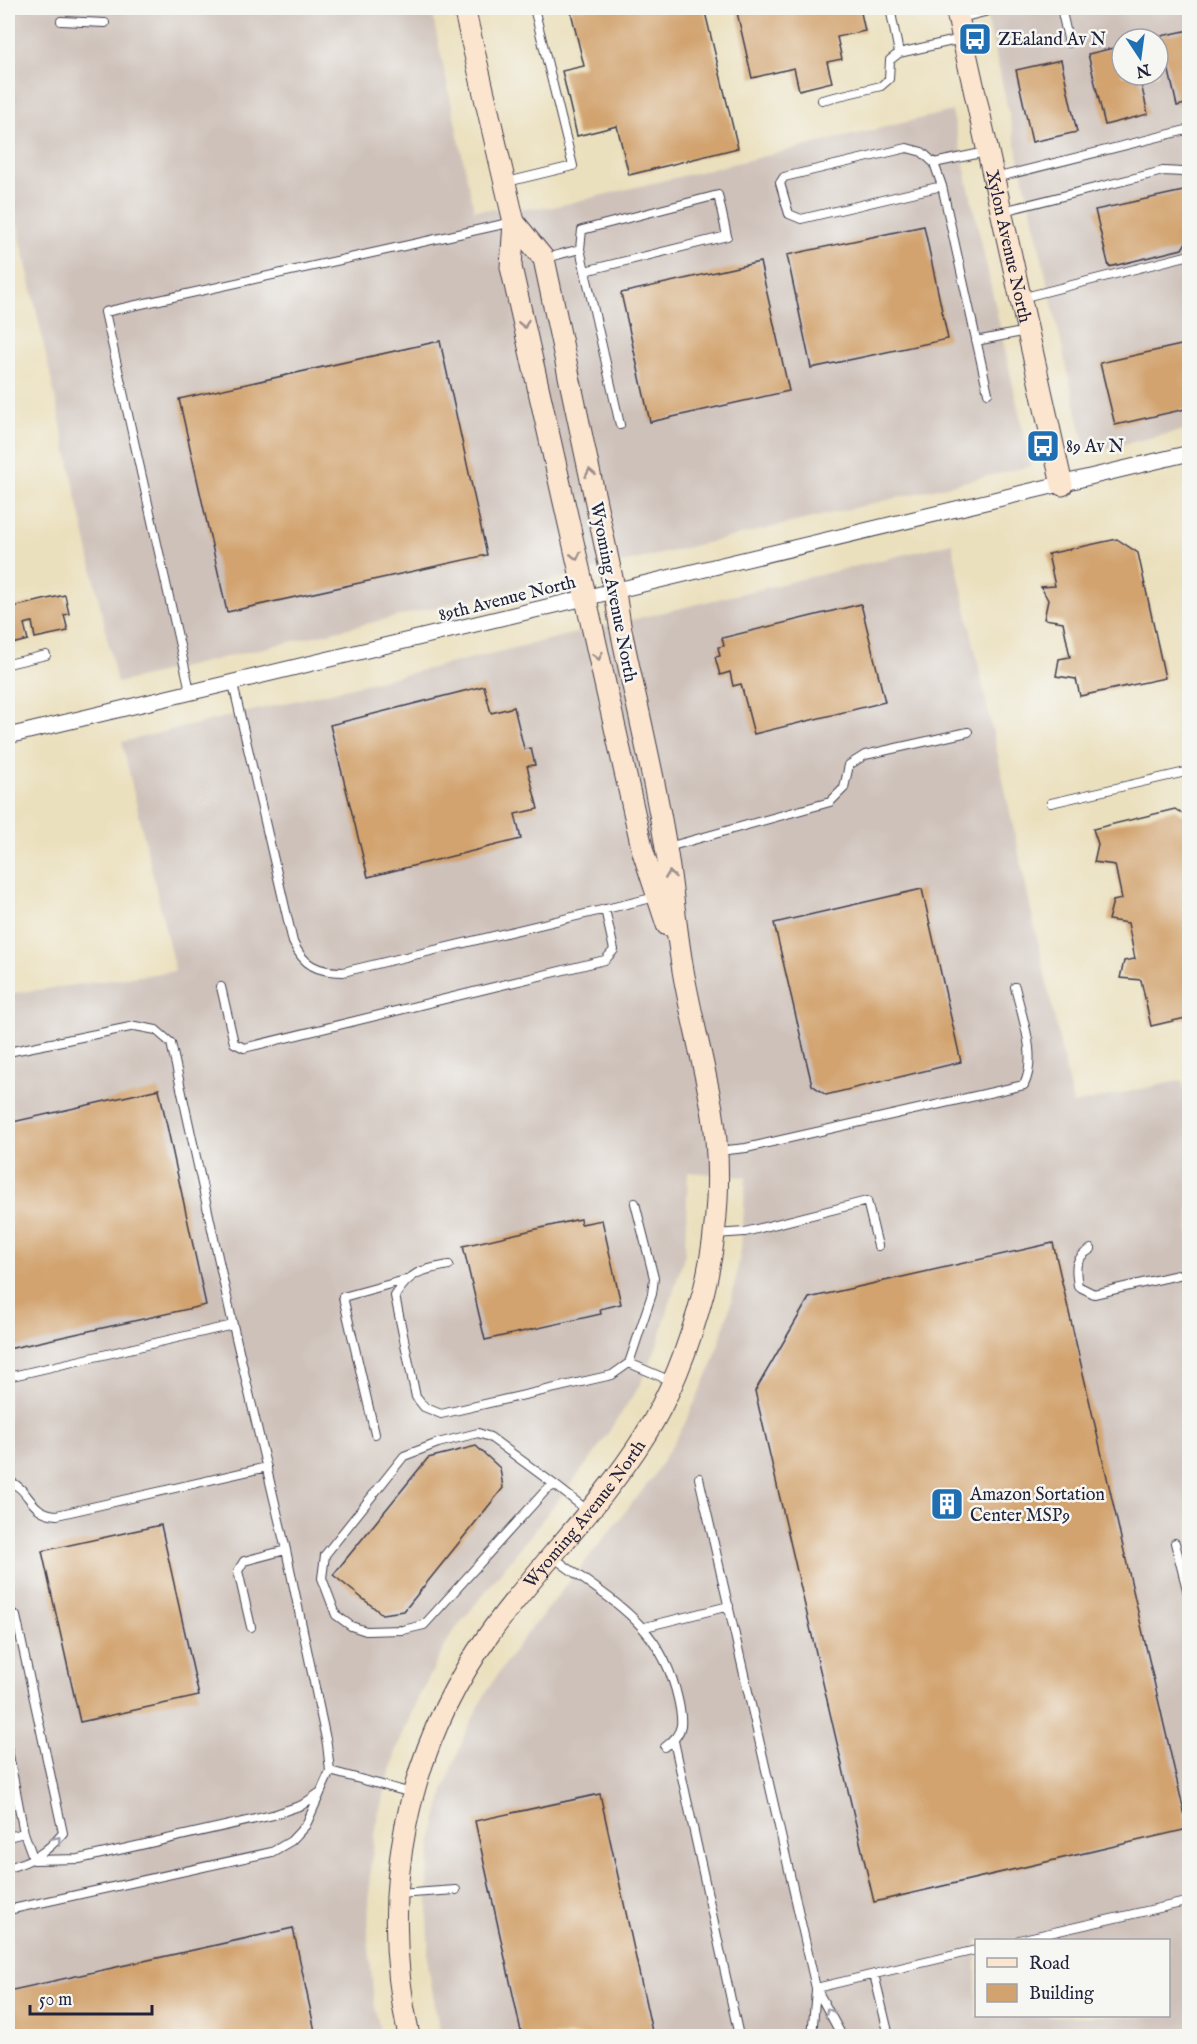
<svg xmlns="http://www.w3.org/2000/svg" width="1197" height="2044" font-family="'IM FELL English',serif">
  <rect width="100%" height="100%" fill="#f6f6f2"/>
  <filter id="ink" filterUnits="userSpaceOnUse"><feTurbulence type="fractalNoise" baseFrequency=".0167" numOctaves="2"/><feDisplacementMap in="SourceGraphic" scale="12" xChannelSelector="R" yChannelSelector="G"/><feConvolveMatrix kernelMatrix="1 2 1 2 8 2 1 2 1" color-interpolation-filters="sRGB"/></filter>
  <filter id="wash" filterUnits="userSpaceOnUse"><feTurbulence type="fractalNoise" baseFrequency=".008" numOctaves="4" result="noise"/><feDisplacementMap in="SourceGraphic" scale="24" xChannelSelector="R" yChannelSelector="G"/><feGaussianBlur stdDeviation="1.35" result="paint"/><feColorMatrix in="noise" values="0 0 0 0 0 0 0 0 0 0 0 0 0 0 0 0 0 1.4 0 .05"/><feComposite in="paint" operator="in"/></filter>
  <g filter="url(#wash)">
    <rect width="100%" height="100%" fill="#ebe0bd"/>
    <path fill="#cec1ba" fill-rule="evenodd" d="M8 8H431L474 210 553 207 952 111 1031 466 117 683 8 180Z
      M985 8H1189V429L1086 453ZM1122 39H1158V75H1122Z
      M952 543 1073 1104 1182 1080 1189 1112V2036H440L428 1965V1877L432 1838 445 1787 465 1734 486 1692 515 1649 653 1477 684 1425 713 1363 731 1303 741 1250 746 1177 688 1172 685 1253 658 1343 640 1385 593 1456 451 1635 415 1704 396 1752 378 1816 370 1870 368 1936 374 2002 381 2036H8V994L175 971 122 742ZM976 1940H1168V2016H976Z"/>
    <g id="blocks">
      <path fill="#d2a36e" d="M570 8H704L738 148 629 175 617 126 577 136 562 71 584 66Z
        M736 8H860L865 31 837 37 842 59 827 62 832 82 799 90 794 68 752 78Z
        M1190 30V103L1177 106 1161 36Z
        M1122 46V75H1139L1148 114 1105 125 1088 54Z
        M1061 60 1077 132 1032 142 1016 70Z
        M1188 190 1190 236 1182 249 1109 267 1095 210Z
        M924 226 948 339 811 368 787 255Z
        M760 262 789 391 650 422 621 293Z
        M440 341 487 555 227 612 179 399Z
        M1190 343V408L1115 425 1100 363Z
        M1117 539 1138 553 1165 678 1080 696 1076 679 1056 676 1059 659 1070 657 1063 622 1044 619 1048 600 1041 587 1055 586 1048 554Z
        M65 595 69 614 64 615 68 631 35 638 32 622 24 624 28 640 8 645V608Z
        M861 604 885 702 754 734 741 684 733 686 730 672 720 675 715 657 720 656 718 647 724 646 722 638Z
        M484 686 491 713 514 707 524 749 531 748 535 765 527 766 538 809 515 814 521 839 368 877 330 725Z
        M1175 809 1190 819V1017L1151 1026 1141 980 1120 978 1124 961 1135 959 1128 923 1108 920 1113 901 1122 899 1115 865 1094 862 1098 844 1093 829Z
        M922 889 961 1062 826 1095 812 1085 774 923Z
        M159 1089 206 1305 8 1349V1123Z
        M580 1219 581 1224 602 1220 621 1304 600 1309 601 1314 485 1340 463 1246Z
        M1053 1243 1188 1829 874 1902 755 1391 809 1298Z
        M476 1446 500 1468 503 1488 404 1611 382 1614 333 1575 428 1458Z
        M161 1525 199 1696 80 1722 42 1551Z
        M600 1794 653 2036H522L475 1821Z
        M293 1928 316 2036H8V1991Z"/>
    </g>
  </g>
  <g filter="url(#ink)">
    <use href="#blocks" fill-opacity="0" stroke="#403e4e" stroke-width="1.5"/>
    <g fill="none" stroke-linecap="round" stroke-linejoin="round">
      <g stroke="#403e4e" stroke-width="10">
        <path id="lane" d="M890 8 899 53
          M1061 8 1069 43
          M61 21 105 23
          M822 100 881 86 889 79 890 60 899 53 961 39
          M934 163 942 186 988 393
          M995 178 1190 129
          M507 182 573 166 534 8
          M942 186 801 219 789 214 780 183 784 177 907 148 922 152 934 163 986 152
          M1003 211 1163 171 1183 172 1190 178
          M580 249 582 230 718 195 727 236 585 271
          M546 258 580 249 620 425
          M1021 298 1190 255
          M976 341 1027 331
          M8 664 46 655
          M233 684 293 942C303 965 317 972 343 972L656 897
          M191 695 105 312 513 222
          M1051 803 1190 771
          M668 847 830 802 844 788 849 765 865 755 968 732
          M221 987 234 1043 244 1048 605 960 614 950 605 909
          M8 1052 135 1026 156 1030 171 1043 233 1325 286 1550 327 1744 330 1771 306 1825 291 1841 272 1852 8 1910
          M718 1151 746 1148 1024 1085C1038 1056 1022 1018 1015 987
          M715 1234 745 1232 867 1201 878 1246
          M1091 1249C1074 1259 1075 1267 1078 1286L1094 1294 1187 1273
          M449 1265C421 1270 411 1271 395 1296L416 1397 424 1407 441 1414 612 1375 629 1363 652 1294 654 1278 635 1203
          M629 1363 671 1381
          M8 1377 233 1325
          M375 1434 343 1297 405 1280
          M699 1478 816 1988 842 2036
          M8 1481C31 1489 28 1513 57 1515L267 1467
          M555 1485 490 1437 478 1433 438 1443 404 1456 325 1555 322 1578 336 1615 351 1626 366 1631 403 1630 424 1625 546 1490 555 1485 587 1510
          M1175 1543 1190 1601
          M553 1557C611 1601 661 1623 678 1699 683 1721 685 1733 665 1747
          M8 1610 16 1616 63 1833C46 1853 32 1861 8 1868
          M251 1627 238 1571 244 1561 286 1550
          M645 1627 729 1606
          M674 1741 739 2036
          M8 1750 24 1833 34 1860 79 1859 273 1815 302 1805 319 1793
          M330 1771 412 1793
          M8 1837 24 1833
          M398 1894 456 1890
          M1019 1940 1190 1901
          M874 1974 889 2036
          M816 1988 976 1950
          M812 2036 816 1990"/>
      </g>
      <g stroke="#403e4e" stroke-width="17">
        <path id="street" d="M958 15 986 8
          M8 736 1190 453"/>
      </g>
      <g stroke="#403e4e" stroke-width="23">
        <g id="secondary">
          <path d="M464 8 514 222 511 267 643 852 667 925"/>
          <path id="s1" d="M956 8 1062 485"/>
          <path id="s2" d="M409 2036C378 1894 404 1753 490 1633 538 1566 600 1507 644 1437 672 1393 691 1340 704 1290 718 1233 722 1167 712 1109 704 1064 692 1020 684 976 676 933 673 890 666 848 654 773 635 699 620 625L615 592 544 259 514 222"/>
        </g>
      </g>
      <use href="#lane" stroke="#fff" stroke-width="8"/>
      <use href="#street" stroke="#fff" stroke-width="15"/>
      <use href="#secondary" stroke="#fce5cf" stroke-width="21"/>
    </g>
    <defs><path id="oneway-chevron" d="M-2-3.5L2.5 0L-2 3.5" fill="none" stroke-width="1.6" stroke-linecap="round" stroke-linejoin="round" transform="scale(1.5)"/></defs>
    <g stroke="#9a8d8c">
      <use href="#oneway-chevron" transform="translate(524 324) rotate(77)"/>
      <use href="#oneway-chevron" transform="translate(590 473) rotate(-102)"/>
      <use href="#oneway-chevron" transform="translate(576 556) rotate(77)"/>
      <use href="#oneway-chevron" transform="translate(598 656) rotate(77)"/>
      <use href="#oneway-chevron" transform="translate(670 875) rotate(-98)"/>
    </g>
    <g stroke="#9c9ca7">
      <use href="#oneway-chevron" transform="translate(57 1840) rotate(-50)"/>
      <use href="#oneway-chevron" transform="translate(829 2012) rotate(-118)"/>
    </g>
  </g>
  <defs>
    <g id="bus-square" transform="scale(1.725)"><rect x="-9" y="-9" width="18" height="18" rx="4" fill="#1f6fb2" stroke="#f6f6f2"/><path d="M-5-6H5V4H4V6H2V4H-2V6H-4V4H-5ZM-3.5-4V0h7V-4ZM-3.5 1.2v1.5H-2V1.2ZM2 1.2v1.5H3.5V1.2Z" fill="#fff"/></g>
    <g id="building-square" transform="scale(1.725)"><rect x="-9" y="-9" width="18" height="18" rx="4" fill="#1f6fb2" stroke="#f6f6f2"/><path d="M-4-6H4V6H1V3H-1V6H-4ZM-2.5-4.3h1.7v1.8h-1.7ZM.8-4.3h1.7v1.8H.8ZM-2.5-1h1.7V.8h-1.7ZM.8-1h1.7V.8H.8Z" fill="#fff"/></g>
  </defs>
  <g fill-rule="evenodd">
    <use href="#bus-square" x="975" y="39"/>
    <use href="#bus-square" x="1043" y="446"/>
    <use href="#building-square" x="947" y="1504"/>
  </g>
  <g text-anchor="middle" stroke-width="5" stroke-linejoin="round" paint-order="stroke">
    <g font-size="18" fill="#22223b" stroke="#f6f6f2" text-anchor="start">
      <text x="998" y="45">ZEaland Av N</text>
      <text x="1066" y="452">89 Av N</text>
      <text x="970" y="1500">Amazon Sortation<tspan x="970" dy="21">Center MSP9</tspan></text>
    </g>
    <g font-size="18" fill="#22223b" stroke="#f6f6f2">
      <text dy="6" stroke="none"><textPath href="#s1" startOffset="244">Xylon Avenue North</textPath></text>
      <text transform="translate(614 592) rotate(79)" y="6">Wyoming Avenue North</text>
      <text transform="translate(507 598) rotate(-14)" y="6">89th Avenue North</text>
      <text dy="6" stroke="none"><textPath href="#s2" startOffset="576">Wyoming Avenue North</textPath></text>
    </g>
  </g>
  <rect width="1197" height="2044" fill="none" stroke="#f6f6f2" stroke-width="30"/>
  <rect x="975" y="1939" width="195" height="78" fill="#f6f6f2" stroke="#a1a1a9" stroke-width="1.5"/>
  <rect x="987" y="1958" width="30" height="9" fill="#fce5cf" stroke="#a1a1a9" stroke-width="1.5"/>
  <text x="1029" y="1969" font-size="18" fill="#22223b">Road</text>
  <rect x="987" y="1984" width="30" height="18" fill="#d2a36e" stroke="#a1a1a9" stroke-width="1.5"/>
  <text x="1029" y="1999" font-size="18" fill="#22223b">Building</text>
  <g transform="translate(1140 57) rotate(167)"><circle r="28" fill="#f6f6f2" stroke="#a1a1a9" stroke-width="1.5"/>
  <path d="M0-4.5L10 22L0 15L-10 22Z" fill="#1f6fb2"/>
  <text y="-9" font-size="16" font-weight="bold" text-anchor="middle" fill="#22223b">N</text>
  </g>
  <path d="M30 2005v9h122v-9" fill="none" stroke="#22223b" stroke-width="3"/>
  <text x="39" y="2005" font-size="18" fill="#22223b" stroke="#f6f6f2" stroke-width="4.5" paint-order="stroke">50 m</text>
</svg>
